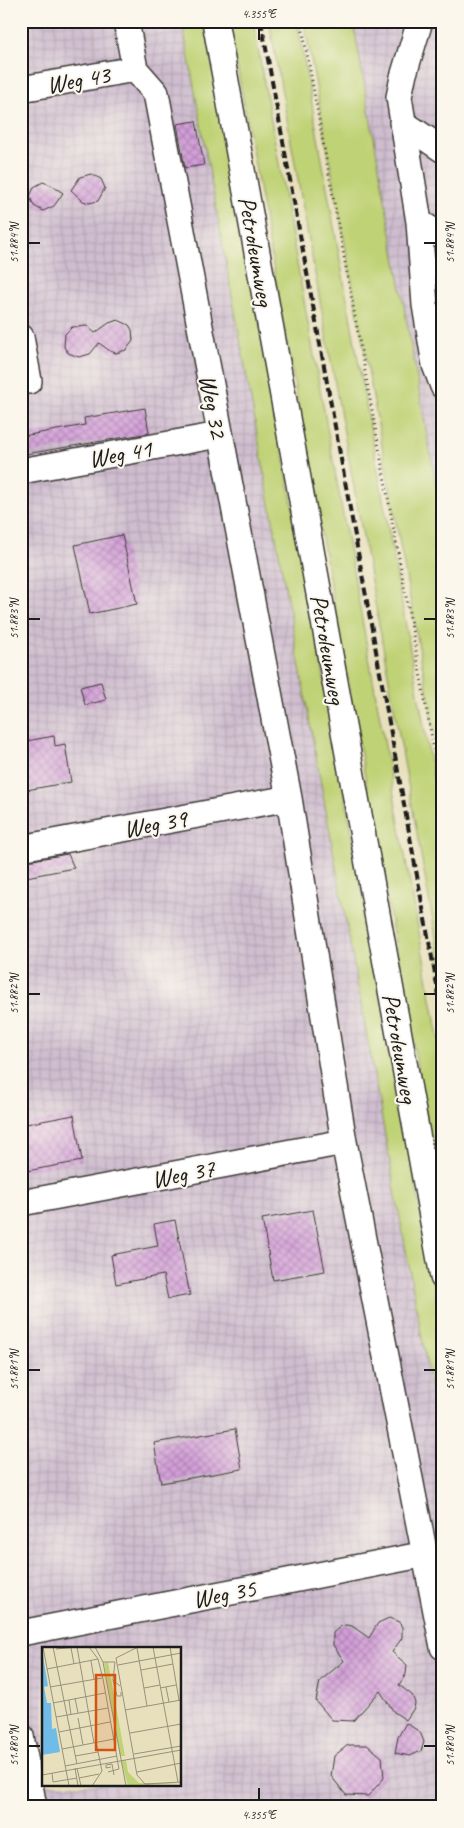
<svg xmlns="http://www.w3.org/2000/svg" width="464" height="1828" font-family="Caveat,sans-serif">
  <defs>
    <pattern id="industrial-grid" width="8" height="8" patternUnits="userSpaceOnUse" patternTransform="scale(1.25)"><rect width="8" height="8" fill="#cfbdcf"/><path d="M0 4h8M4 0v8" fill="none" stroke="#b1a2b1"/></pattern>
    <pattern id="building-cross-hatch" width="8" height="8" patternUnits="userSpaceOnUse" patternTransform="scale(1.25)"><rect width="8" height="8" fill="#d29ed8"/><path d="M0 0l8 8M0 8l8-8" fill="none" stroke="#aa80ae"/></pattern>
  </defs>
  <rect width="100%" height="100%" fill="#fbf7ec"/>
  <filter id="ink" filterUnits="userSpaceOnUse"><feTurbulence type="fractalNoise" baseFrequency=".02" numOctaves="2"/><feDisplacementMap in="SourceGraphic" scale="10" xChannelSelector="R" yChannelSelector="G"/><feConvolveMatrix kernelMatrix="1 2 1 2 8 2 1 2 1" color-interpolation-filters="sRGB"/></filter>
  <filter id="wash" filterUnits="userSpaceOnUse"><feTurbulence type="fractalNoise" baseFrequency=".0096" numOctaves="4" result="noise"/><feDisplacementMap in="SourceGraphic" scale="20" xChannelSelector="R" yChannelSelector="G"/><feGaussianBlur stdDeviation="1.12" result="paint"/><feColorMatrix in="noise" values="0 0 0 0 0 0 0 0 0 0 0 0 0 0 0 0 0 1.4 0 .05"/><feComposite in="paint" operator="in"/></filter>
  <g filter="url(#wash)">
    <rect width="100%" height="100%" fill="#e8e0bc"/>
    <path fill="url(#industrial-grid)" fill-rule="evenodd" d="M21 21H182L443 1454V1807H21ZM44 1648H180V1784H44Z
      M353 21H443V524L415 366Z"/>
    <path fill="#bfd275" stroke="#6e7748" d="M182 21H205L443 1336V1454Z
      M229 21H253L443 1064V1210Z
      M269 21H297L443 832V976Z
      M304 21H353L443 524V778Z"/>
    <g id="blocks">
      <path fill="url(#building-cross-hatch)" d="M196 121 204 165 185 168 177 124Z
        M91 174 101 179 105 188 98 201 89 203 83 201 71 190 80 177Z
        M43 182 51 185 63 193 54 206 43 211 34 206 30 197 34 187Z
        M118 320 129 325 132 330 133 341 126 350 116 353 110 351 99 343 90 354 79 357 68 353 64 347 65 334 72 327 87 326 95 333 109 323Z
        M145 408 149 433 26 454 23 436 85 425 84 418Z
        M122 535 137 604 90 614 75 545Z
        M101 682 106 700 85 705 80 687Z
        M54 736 55 746 65 744 71 782 21 791V742Z
        M68 854 74 868 21 878V862Z
        M74 1115 82 1161 21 1172V1125Z
        M313 1210 325 1271 273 1280 262 1219Z
        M175 1220 190 1295 168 1299 163 1275 116 1284 111 1255 158 1246 154 1224Z
        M235 1429 242 1469 161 1483 154 1443Z
        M389 1618 399 1622 402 1627V1638L392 1652 407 1665 406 1674 399 1685 412 1695 415 1703 414 1708 406 1720 394 1712 380 1691 353 1721 332 1720 316 1701 320 1681 344 1661 333 1645V1633L341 1626 346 1625 352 1626 369 1638 378 1623Z
        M406 1723 420 1732 424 1742 421 1751 410 1756 395 1753 398 1737Z
        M348 1745H367L382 1757 384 1778 368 1796 346 1795 331 1776 334 1756Z"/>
    </g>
  </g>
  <g filter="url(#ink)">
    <use href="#blocks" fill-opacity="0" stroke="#3b3934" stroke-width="1"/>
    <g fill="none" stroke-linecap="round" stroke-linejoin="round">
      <g stroke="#3b3934" stroke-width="28">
        <path id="minor" d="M126 21 135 69 156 93 289 798 344 1142 443 1647
          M215 21 443 1277
          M420 21 403 77 399 97 419 222 425 305 435 365 443 386
          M21 89 135 69
          M402 122 443 150
          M419 222 443 237
          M21 337 29 381
          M21 471 219 435
          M21 848 289 798
          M21 1203 344 1142
          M21 1633 426 1554
          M21 1736 34 1807"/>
      </g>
      <path stroke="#3b3934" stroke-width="3" stroke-dasharray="1 4" stroke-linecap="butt" d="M301 21 443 799"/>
      <use href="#minor" stroke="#fff" stroke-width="25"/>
      <path stroke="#1c1c1c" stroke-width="4" stroke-dasharray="8 4" stroke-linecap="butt" d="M261 21 443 1018"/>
    </g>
  </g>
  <path fill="none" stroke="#1c1c1c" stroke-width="2" d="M259 28V40M28 243H40M424 243H436M28 619H40M424 619H436M28 994H40M424 994H436M28 1370H40M424 1370H436M28 1746H40M424 1746H436M259 1788V1800"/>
  <g text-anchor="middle" stroke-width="4" stroke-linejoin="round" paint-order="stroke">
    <g font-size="25" fill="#1c1c1c" stroke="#fbf7ec">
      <text transform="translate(78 79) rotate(-10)" y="9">Weg 43</text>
      <text transform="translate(257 251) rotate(80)" y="9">Petroleumweg</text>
      <text transform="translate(214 406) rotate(79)" y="9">Weg 32</text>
      <text transform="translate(120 453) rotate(-10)" y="9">Weg 41</text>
      <text transform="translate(329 649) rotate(80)" y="9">Petroleumweg</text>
      <text transform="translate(155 823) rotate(-10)" y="9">Weg 39</text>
      <text transform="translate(401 1048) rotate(80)" y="9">Petroleumweg</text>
      <text transform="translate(183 1173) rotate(-11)" y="9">Weg 37</text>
      <text transform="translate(224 1593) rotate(-11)" y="9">Weg 35</text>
    </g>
  </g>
  <g transform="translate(42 1647)">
    <rect width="139" height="139" fill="#e8e0bc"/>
    <path d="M66 15 83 109H78L62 16ZM79 113H84L86 125 97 136H139L86 139Z" fill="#bfd275"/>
    <path d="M0 3 6 39 2 40 5 56H9L10 82 14 81 18 105 0 108Z" fill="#6fbce9"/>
    <path fill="none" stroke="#96927c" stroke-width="1" d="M1 0 27 139M11 0 35 117M35 0 52 96M47 0 56 12 61 32 77 122 66 125M53 0 61 15 84 139M96 0 74 11 95 128 103 137 139 135M111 0 136 135M128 0 137 53M29 1 32 17M95 1 105 59M14 2 35 0M49 14 52 32M61 15H73L71 33 78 39M76 18 139 6M5 22 56 12M99 23 131 17M71 33 75 49H79V45M8 40 60 31M124 40 127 55M102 41 118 38M118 41 134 38M33 51 36 66M27 53 29 68M11 56 63 46M83 63 139 53M14 70 66 61M36 71 41 98M17 85 68 75M88 86 139 77M20 102 72 92M92 107 139 99M33 109 56 105M23 119 75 109M69 120 64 121V118L70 117 72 128M33 121 36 139M35 121 39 139M95 125 139 116M10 126 11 135 35 131M0 128 139 103M37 131 57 127M50 139 60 124 54 95"/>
    <path fill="#d4530e" fill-opacity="0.15" stroke="#d4530e" stroke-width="2.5" d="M54 28H73V103H54Z"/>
    <rect width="139" height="139" fill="none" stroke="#1c1c1c" stroke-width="2.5"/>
  </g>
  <rect width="464" height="1828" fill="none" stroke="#fbf7ec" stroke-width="55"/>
  <rect x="28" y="28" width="408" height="1772" fill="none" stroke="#1c1c1c" stroke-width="2"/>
  <g font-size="12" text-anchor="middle" fill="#1c1c1c">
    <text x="259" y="18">4.355°E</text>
    <text transform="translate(14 243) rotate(-90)" y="4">51.884°N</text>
    <text transform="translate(450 243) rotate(-90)" y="4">51.884°N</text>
    <text transform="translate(14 619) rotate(-90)" y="4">51.883°N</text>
    <text transform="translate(450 619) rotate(-90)" y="4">51.883°N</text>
    <text transform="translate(14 994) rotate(-90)" y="4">51.882°N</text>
    <text transform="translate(450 994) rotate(-90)" y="4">51.882°N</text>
    <text transform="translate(14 1370) rotate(-90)" y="4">51.881°N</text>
    <text transform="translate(450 1370) rotate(-90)" y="4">51.881°N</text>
    <text transform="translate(14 1746) rotate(-90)" y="4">51.880°N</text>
    <text transform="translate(450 1746) rotate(-90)" y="4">51.880°N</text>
    <text x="259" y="1819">4.355°E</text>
  </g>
</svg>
